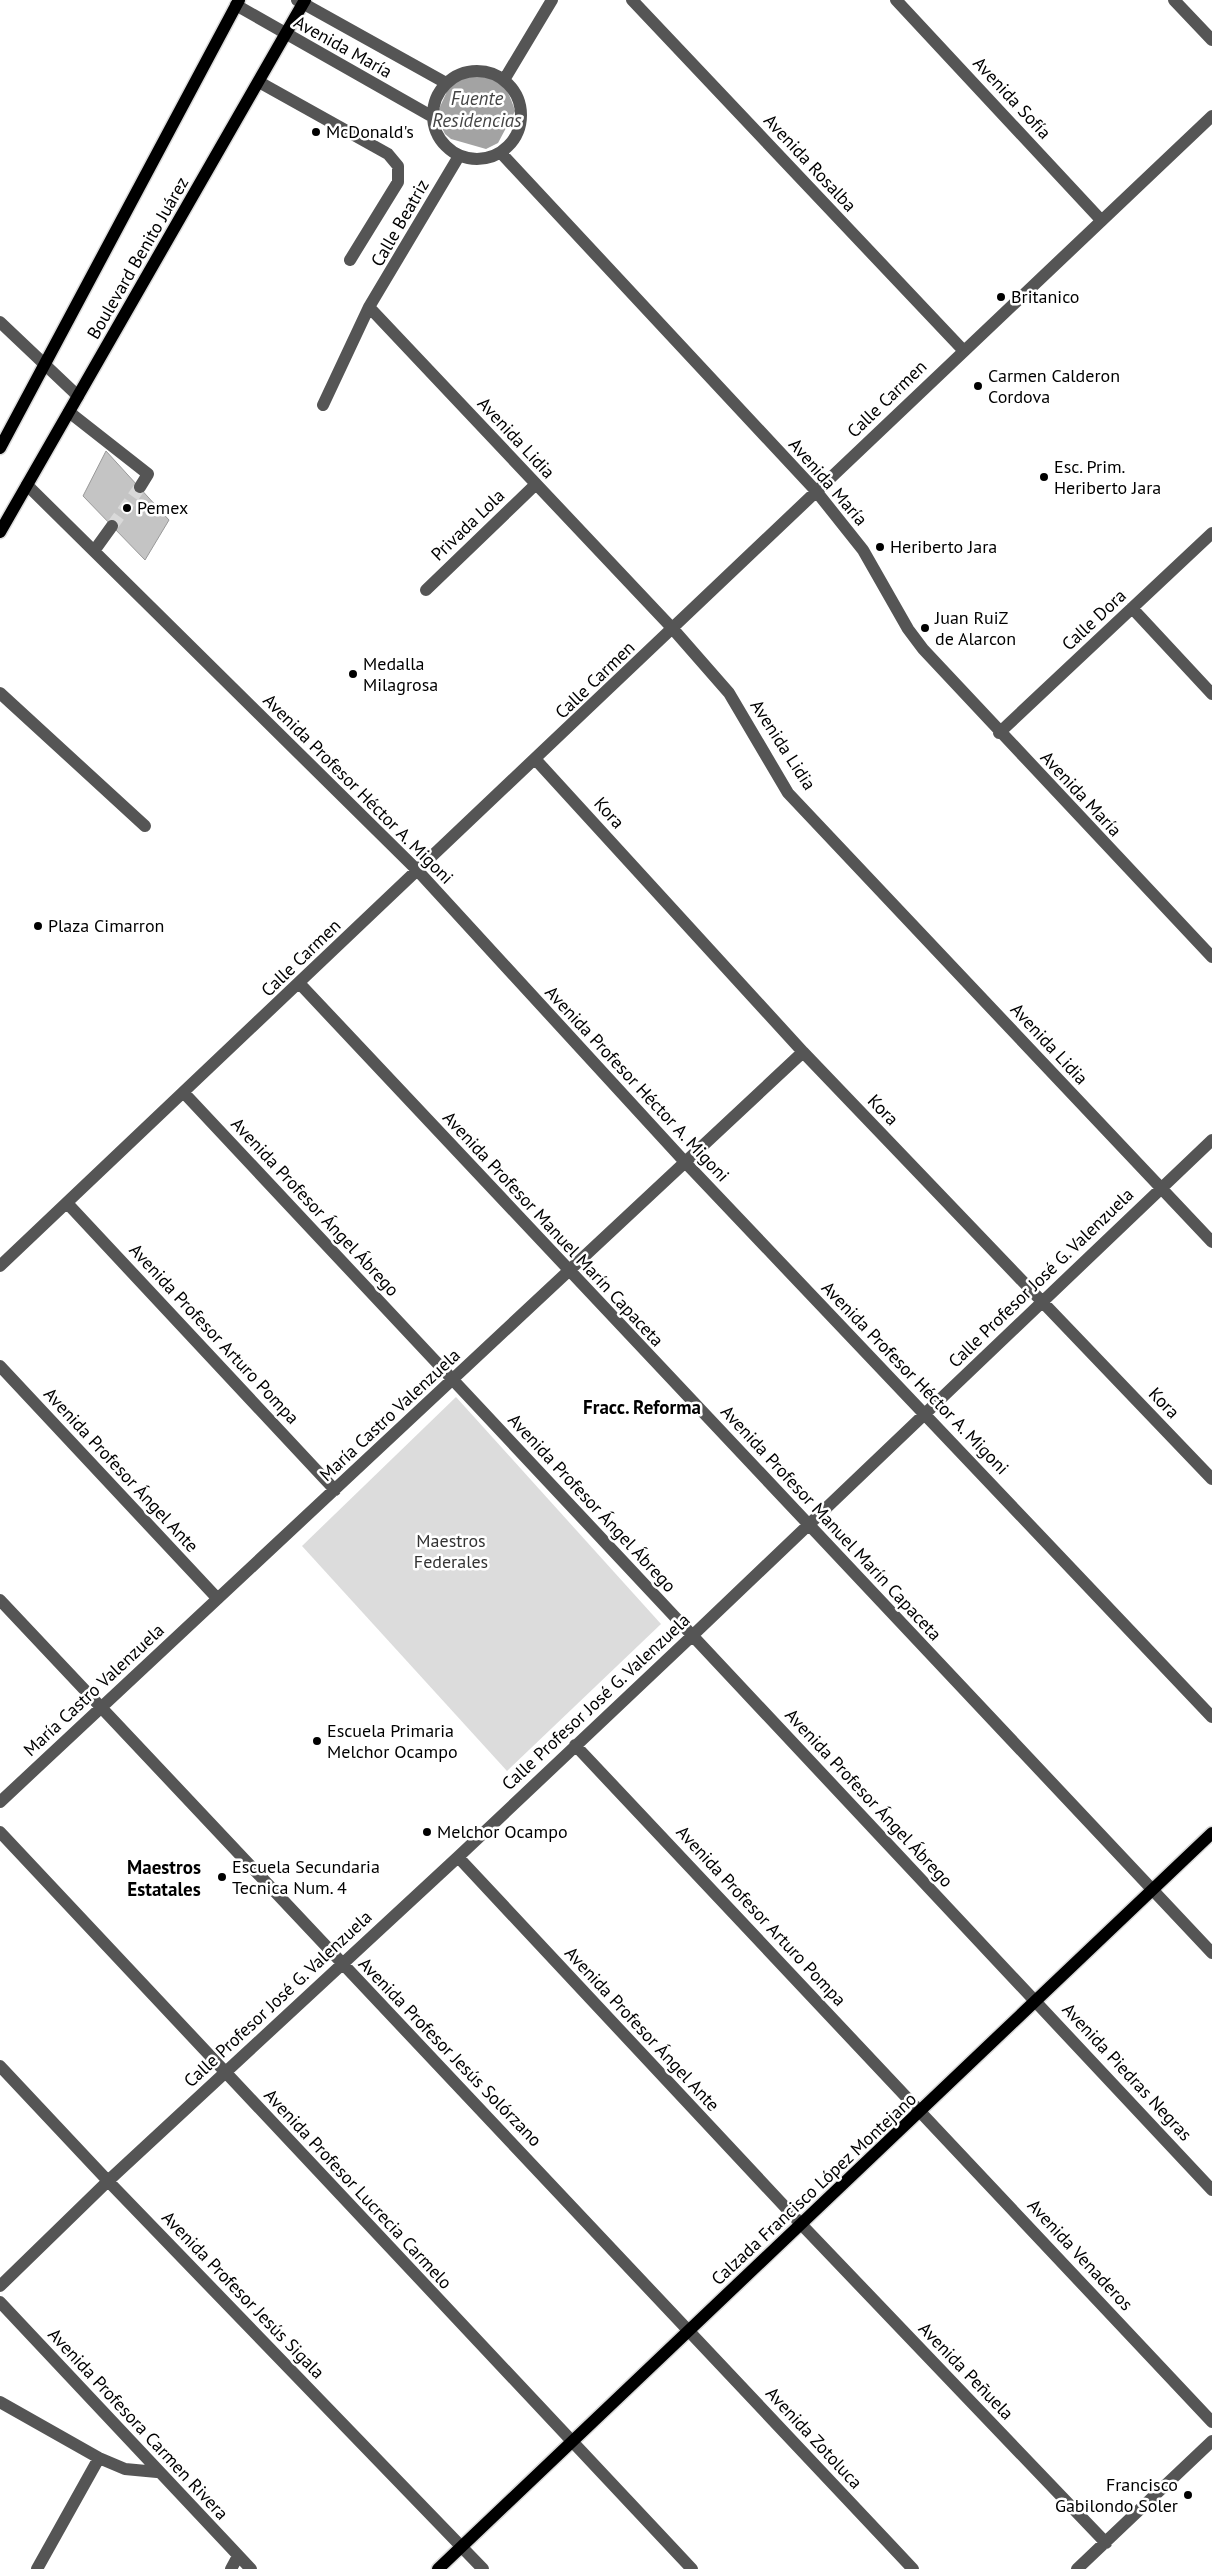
<svg xmlns="http://www.w3.org/2000/svg" width="1212" height="2569" font-family="'PT Sans',sans-serif">
  <rect width="100%" height="100%" fill="#fff"/>
  <path fill="#dcdcdc" d="M456 1397 661 1624 507 1771 302 1546Z"/>
  <path fill="#a3a3a3" d="M471 72C499 75 507 85 515 111L498 143 486 149 451 139 445 134 439 122 438 111 449 87 458 77Z"/>
  <path fill="#c4c4c4" stroke="#999" d="M106 451 169 520 145 560 83 496Z"/>
  <g fill="none" stroke-linecap="round" stroke-linejoin="round">
    <path stroke="#d9d9d9" stroke-width="12" stroke-dasharray="12 6" stroke-linecap="butt" d="M112 526 140 487"/>
    <g stroke="#dbdbdb" stroke-width="15">
      <path id="major" d="M0 448 239 0
        M0 532 305 0
        M438 2569 1212 1833"/>
    </g>
    <path stroke="#555" stroke-width="12" d="M297 0 446 83
      M632 0 963 350
      M896 0 1101 220
      M1174 0 1212 40
      M236 5 433 117
      M433 115a44 44 0 1 1 88 0a44 44 0 1 1-88 0Z
      M504 80 552 0
      M259 82 388 154 398 166V182L350 260
      M501 153 816 491 863 550 908 629 923 649 1212 957
      M369 307 673 629 729 693 788 793 1212 1242
      M0 322 78 396
      M323 405 369 307 459 156
      M69 412 148 474 140 487
      M27 485 418 871 684 1161 1212 1717
      M94 551 112 526
      M426 590 535 485
      M1132 608 1212 694
      M0 693 145 826
      M999 733 1212 533
      M536 760 803 1052 1212 1479
      M300 984 1212 1953
      M185 1094 1212 2190
      M67 1203 335 1490
      M0 1266C406 884 806 498 1212 116
      M0 1366 217 1598
      M0 1600 913 2569
      M575 1745 1212 2422
      M0 1802 803 1052
      M0 1832 692 2569
      M458 1857 801 2224 1106 2543
      M0 2066 108 2181 483 2569
      M0 2286 108 2181 458 1857 692 1636 1212 1140
      M0 2302 251 2569
      M0 2402 99 2458 125 2469 157 2472
      M37 2569 99 2458
      M231 2569 238 2556
      M1077 2569 1212 2441"/>
    <use href="#major" stroke="#000" stroke-width="12"/>
  </g>
  <g fill="#000" stroke="#fff" stroke-width="2">
    <circle cx="316" cy="132" r="5"/>
    <circle cx="1001" cy="297" r="5"/>
    <circle cx="978" cy="386" r="5"/>
    <circle cx="1044" cy="477" r="5"/>
    <circle cx="127" cy="508" r="5"/>
    <circle cx="880" cy="547" r="5"/>
    <circle cx="925" cy="628" r="5"/>
    <circle cx="353" cy="674" r="5"/>
    <circle cx="38" cy="926" r="5"/>
    <circle cx="317" cy="1741" r="5"/>
    <circle cx="427" cy="1832" r="5"/>
    <circle cx="222" cy="1877" r="5"/>
    <circle cx="1188" cy="2495" r="5"/>
  </g>
  <g text-anchor="middle" stroke-width="5" stroke-linejoin="round" paint-order="stroke">
    <g font-size="18" fill="#000" stroke="#fff">
      <text transform="translate(343 47) rotate(29)" y="6">Avenida María</text>
      <text transform="translate(1012 98) rotate(47)" y="6">Avenida Sofía</text>
      <text transform="translate(810 163) rotate(47)" y="6">Avenida Rosalba</text>
      <text transform="translate(400 223) rotate(-60)" y="6">Calle Beatriz</text>
      <text transform="translate(138 258) rotate(-60)" y="6">Boulevard Benito Juárez</text>
      <text transform="translate(887 399) rotate(-44)" y="6">Calle Carmen</text>
      <text transform="translate(516 438) rotate(47)" y="6">Avenida Lidia</text>
      <text transform="translate(828 482) rotate(49)" y="6">Avenida María</text>
      <text transform="translate(468 525) rotate(-44)" y="6">Privada Lola</text>
      <text transform="translate(1094 620) rotate(-43)" y="6">Calle Dora</text>
      <text transform="translate(595 680) rotate(-44)" y="6">Calle Carmen</text>
      <text transform="translate(783 745) rotate(57)" y="6">Avenida Lidia</text>
      <text transform="translate(358 789) rotate(45)" y="6">Avenida Profesor Héctor A. Migoni</text>
      <text transform="translate(1081 794) rotate(47)" y="6">Avenida María</text>
      <text transform="translate(609 813) rotate(48)" y="6">Kora</text>
      <text transform="translate(301 958) rotate(-44)" y="6">Calle Carmen</text>
      <text transform="translate(1049 1044) rotate(47)" y="6">Avenida Lidia</text>
      <text transform="translate(637 1084) rotate(47)" y="6">Avenida Profesor Héctor A. Migoni</text>
      <text transform="translate(883 1110) rotate(46)" y="6">Kora</text>
      <text transform="translate(315 1207) rotate(47)" y="6">Avenida Profesor Ángel Ábrego</text>
      <text transform="translate(553 1229) rotate(47)" y="6">Avenida Profesor Manuel Marín Capaceta</text>
      <text transform="translate(1041 1278) rotate(-44)" y="6">Calle Profesor José G. Valenzuela</text>
      <text transform="translate(214 1334) rotate(47)" y="6">Avenida Profesor Arturo Pompa</text>
      <text transform="translate(915 1378) rotate(46)" y="6">Avenida Profesor Héctor A. Migoni</text>
      <text transform="translate(1164 1403) rotate(46)" y="6">Kora</text>
      <text transform="translate(390 1415) rotate(-43)" y="6">María Castro Valenzuela</text>
      <text transform="translate(121 1470) rotate(47)" y="6">Avenida Profesor Ángel Ante</text>
      <text transform="translate(592 1503) rotate(47)" y="6">Avenida Profesor Ángel Ábrego</text>
      <text transform="translate(831 1523) rotate(47)" y="6">Avenida Profesor Manuel Marín Capaceta</text>
      <text transform="translate(94 1690) rotate(-43)" y="6">María Castro Valenzuela</text>
      <text transform="translate(596 1702) rotate(-43)" y="6">Calle Profesor José G. Valenzuela</text>
      <text transform="translate(869 1798) rotate(47)" y="6">Avenida Profesor Ángel Ábrego</text>
      <text transform="translate(761 1916) rotate(47)" y="6">Avenida Profesor Arturo Pompa</text>
      <text transform="translate(278 1999) rotate(-43)" y="6">Calle Profesor José G. Valenzuela</text>
      <text transform="translate(642 2029) rotate(47)" y="6">Avenida Profesor Ángel Ante</text>
      <text transform="translate(450 2052) rotate(46)" y="6">Avenida Profesor Jesús Solórzano</text>
      <text transform="translate(1127 2072) rotate(47)" y="6">Avenida Piedras Negras</text>
      <text transform="translate(358 2189) rotate(47)" y="6">Avenida Profesor Lucrecia Carmelo</text>
      <text transform="translate(814 2189) rotate(-43)" y="6">Calzada Francisco López Montejano</text>
      <text transform="translate(1080 2255) rotate(47)" y="6">Avenida Venaderos</text>
      <text transform="translate(243 2295) rotate(46)" y="6">Avenida Profesor Jesús Sigala</text>
      <text transform="translate(966 2371) rotate(46)" y="6">Avenida Peñuela</text>
      <text transform="translate(138 2424) rotate(47)" y="6">Avenida Profesora Carmen Rivera</text>
      <text transform="translate(814 2438) rotate(47)" y="6">Avenida Zotoluca</text>
    </g>
    <g font-size="18" fill="#000" stroke="#fff" text-anchor="start">
      <text x="326" y="138">McDonald's</text>
      <text x="1011" y="303">Britanico</text>
      <text x="988" y="382">Carmen Calderon<tspan x="988" dy="21">Cordova</tspan></text>
      <text x="1054" y="473">Esc. Prim.<tspan x="1054" dy="21">Heriberto Jara</tspan></text>
      <text x="137" y="514">Pemex</text>
      <text x="890" y="553">Heriberto Jara</text>
      <text x="935" y="624">Juan RuiZ<tspan x="935" dy="21">de Alarcon</tspan></text>
      <text x="363" y="670">Medalla<tspan x="363" dy="21">Milagrosa</tspan></text>
      <text x="48" y="932">Plaza Cimarron</text>
      <text x="327" y="1737">Escuela Primaria<tspan x="327" dy="21">Melchor Ocampo</tspan></text>
      <text x="437" y="1838">Melchor Ocampo</text>
      <text x="232" y="1873">Escuela Secundaria<tspan x="232" dy="21">Tecnica Num. 4</tspan></text>
      <text x="1178" y="2491" text-anchor="end">Francisco<tspan x="1178" dy="21">Gabilondo Soler</tspan></text>
    </g>
    <g font-size="18" fill="#333" stroke="#fff">
      <text x="451" y="1547">Maestros<tspan x="451" dy="21">Federales</tspan></text>
    </g>
    <g font-size="19" font-style="italic" fill="#444" stroke="#fff">
      <text x="477" y="105">Fuente<tspan x="477" dy="22">Residencias</tspan></text>
    </g>
    <g font-size="19" font-weight="bold" fill="#000" stroke="#fff">
      <text x="642" y="1414">Fracc. Reforma</text>
      <text x="164" y="1874">Maestros<tspan x="164" dy="22">Estatales</tspan></text>
    </g>
  </g>
</svg>
